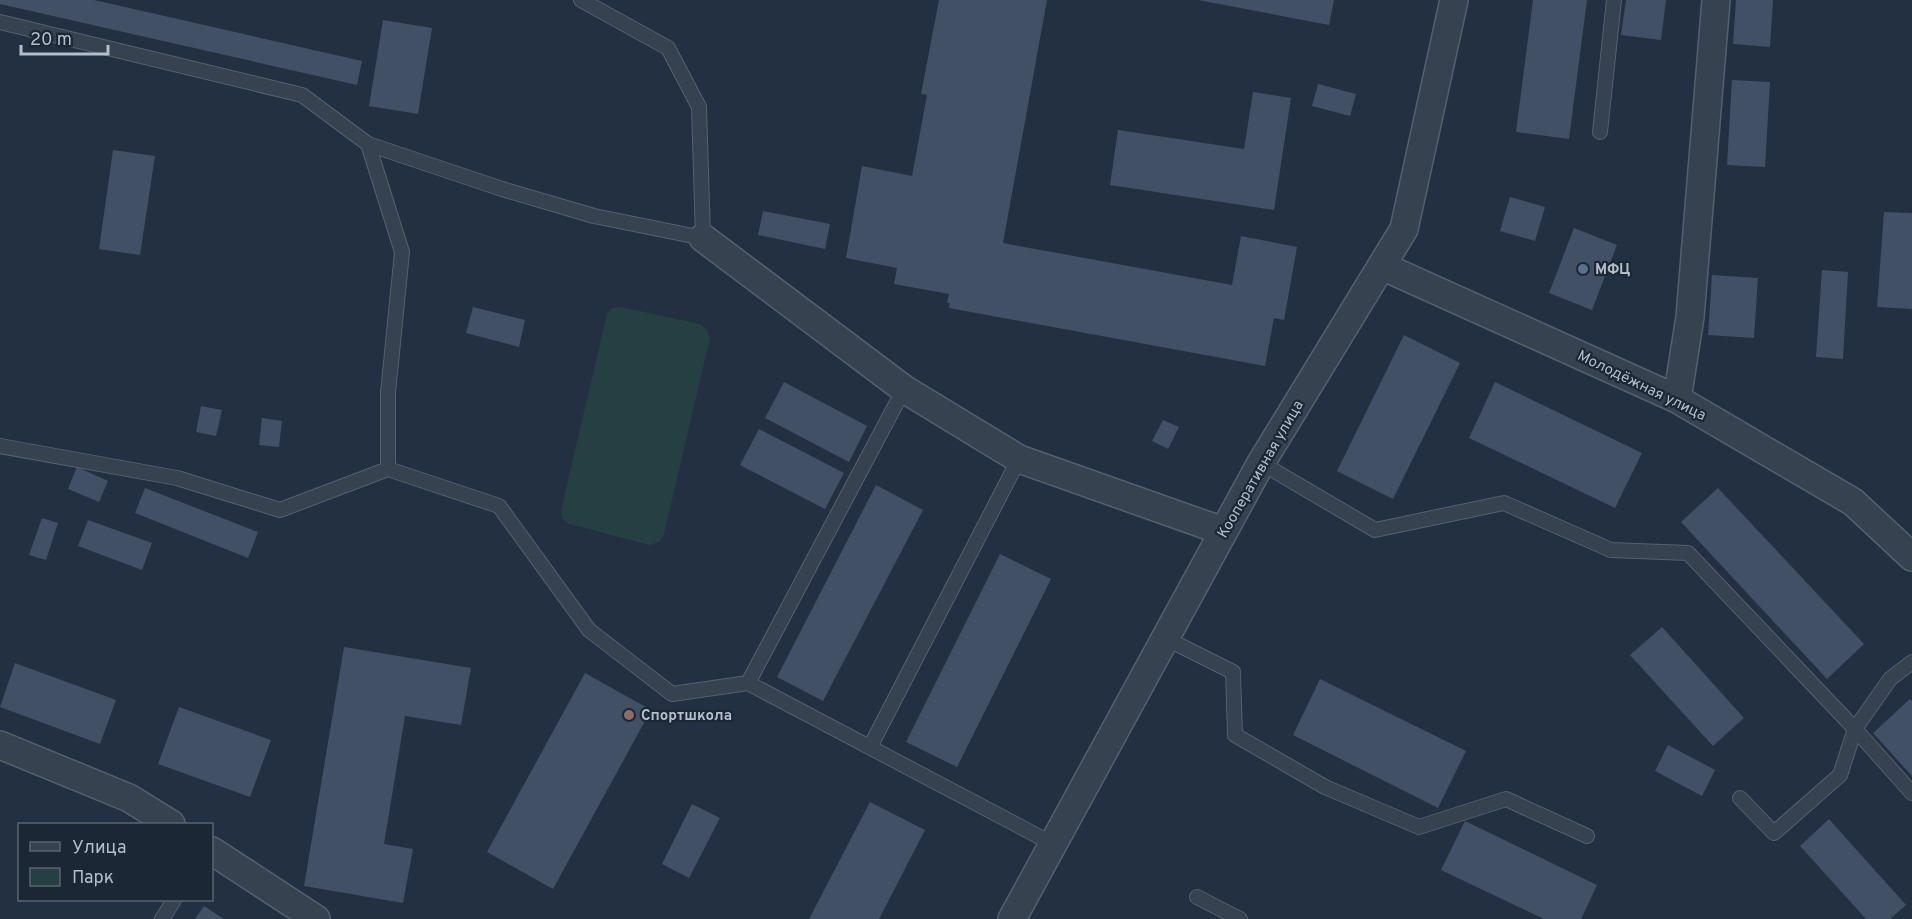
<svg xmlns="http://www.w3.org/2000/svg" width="1912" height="919" font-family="Overpass,sans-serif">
  <rect width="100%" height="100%" fill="#233042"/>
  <path fill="#253f43" d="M621 307 700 324 707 330 710 338 664 534 659 542 650 545 569 524 562 518 561 510 607 314 612 308Z"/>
  <path fill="#415064" d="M0 0H94L362 61 357 85 0 4Z
    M939 0H1047L1003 243 1232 285 1241 236 1297 247 1284 320 1274 318 1265 366 949 308 950 303H947L949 294 894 284 897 268 846 258 862 166 912 176 927 95 921 94Z
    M1198 0H1334L1329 25Z
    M1533 0H1587L1569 139 1516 132Z
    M1626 0H1666L1661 40 1621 35Z
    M1736 0H1773L1770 47 1733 44Z
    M383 20 432 28 418 114 369 106Z
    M1732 80 1770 82 1765 167 1727 165Z
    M1318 84 1356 94 1350 116 1312 106Z
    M1253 92 1291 98 1274 210 1110 185 1118 130 1244 149Z
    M113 150 155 156 140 255 99 249Z
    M1510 197 1545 207 1535 241 1500 231Z
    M763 211 830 224 825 249 758 235Z
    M1884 212 1912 213V309L1877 307Z
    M1574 228 1617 245 1592 310 1549 293Z
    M1822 270 1848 272 1843 359 1816 357Z
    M1712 275 1758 278 1754 338 1708 335Z
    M473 307 525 320 519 347 466 333Z
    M1404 335 1460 363 1393 499 1337 471Z
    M784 382 867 426 849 462 765 418Z
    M1495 382 1642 453 1615 508 1469 438Z
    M201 406 222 410 216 436 196 432Z
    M262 418 282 421 279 447 259 445Z
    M1163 420 1179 427 1168 449 1152 441Z
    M759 429 844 473 825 509 740 465Z
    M77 467 108 481 99 502 68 489Z
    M876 485 923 510 823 701 777 677Z
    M145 488 258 532 248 558 135 513Z
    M1718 488 1864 644 1827 679 1681 522Z
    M42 518 58 523 46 560 29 555Z
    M88 520 152 543 142 570 78 546Z
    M1000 554 1051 579 957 767 906 742Z
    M1662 627 1744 718 1713 746 1630 655Z
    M344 647 471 668 461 725 405 716 384 844 413 849 403 903 304 886Z
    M15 663 116 700 100 744 0 707Z
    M585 673 651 710 553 889 487 852Z
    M1320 679 1466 751 1438 808 1293 735Z
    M1910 699 1912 701V776L1873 733Z
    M179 707 271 740 250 797 158 764Z
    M1668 745 1715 770 1702 796 1655 771Z
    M870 802 925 830 879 919H809Z
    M692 804 720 818 689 878 662 864Z
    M1829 819 1906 905 1890 919H1866L1800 846Z
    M1465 821 1597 885 1581 919H1544L1441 870Z
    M204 906 224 919H195Z"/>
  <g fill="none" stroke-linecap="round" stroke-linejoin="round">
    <g stroke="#55606f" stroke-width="16">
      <path id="service" d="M0 22 302 95 368 144 402 252 388 393V469
        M1600 132 1614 0
        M368 144 502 189 594 216 703 238 699 107 668 48 581 0
        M0 446 177 478 280 510 388 469 499 506 589 630 672 694 748 683 1053 844
        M1261 463 1375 530 1504 503 1611 550 1688 553 1855 729 1890 679 1912 662
        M1165 638 1233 672 1235 735 1325 787 1419 827 1506 799 1587 836
        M748 683 904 389
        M870 747 1019 459
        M1740 798 1774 833 1840 775 1855 729 1912 793
        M1197 897 1240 919
        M162 919 174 900"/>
    </g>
    <g stroke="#55606f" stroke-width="30">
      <path id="minor" d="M703 238 904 389 1019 459 1223 531
        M1382 266 1677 399 1853 502 1912 557
        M1677 399 1690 317 1716 0
        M0 745 129 798 171 824
        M212 851 316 919
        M1012 919 1261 463 1404 229 1454 0"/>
    </g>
    <use href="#service" stroke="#374251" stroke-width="14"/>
    <use href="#minor" stroke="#374251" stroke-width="27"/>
  </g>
  <circle fill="#5c6f8a" stroke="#1c2736" stroke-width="2" cx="1583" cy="269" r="6"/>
  <circle fill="#8d6e63" stroke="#1c2736" stroke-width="2" cx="629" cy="715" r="6"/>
  <g text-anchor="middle" stroke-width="4.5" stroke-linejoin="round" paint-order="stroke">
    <g font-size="15" font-weight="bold" fill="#b4bdcc" stroke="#1c2736" text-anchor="start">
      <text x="1595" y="274">МФЦ</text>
      <text x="641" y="720">Спортшкола</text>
    </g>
    <g font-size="15" fill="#b4bdcc" stroke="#1c2736">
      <text transform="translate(1642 385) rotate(26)" y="5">Молодёжная улица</text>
      <text transform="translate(1260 469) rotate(-60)" y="5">Кооперативная улица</text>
    </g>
  </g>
  <rect x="18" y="823" width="195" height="78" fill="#1c2736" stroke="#596372" stroke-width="1.5"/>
  <rect x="30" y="842" width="30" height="9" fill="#374251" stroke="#596372" stroke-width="1.5"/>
  <text x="72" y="853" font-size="18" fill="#b4bdcc">Улица</text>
  <rect x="30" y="868" width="30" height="18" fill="#253f43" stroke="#596372" stroke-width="1.5"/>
  <text x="72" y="883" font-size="18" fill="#b4bdcc">Парк</text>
  <path d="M21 45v9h87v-9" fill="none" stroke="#b4bdcc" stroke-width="3"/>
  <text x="30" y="45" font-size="18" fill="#b4bdcc" stroke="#1c2736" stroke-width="4.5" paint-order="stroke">20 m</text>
</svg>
